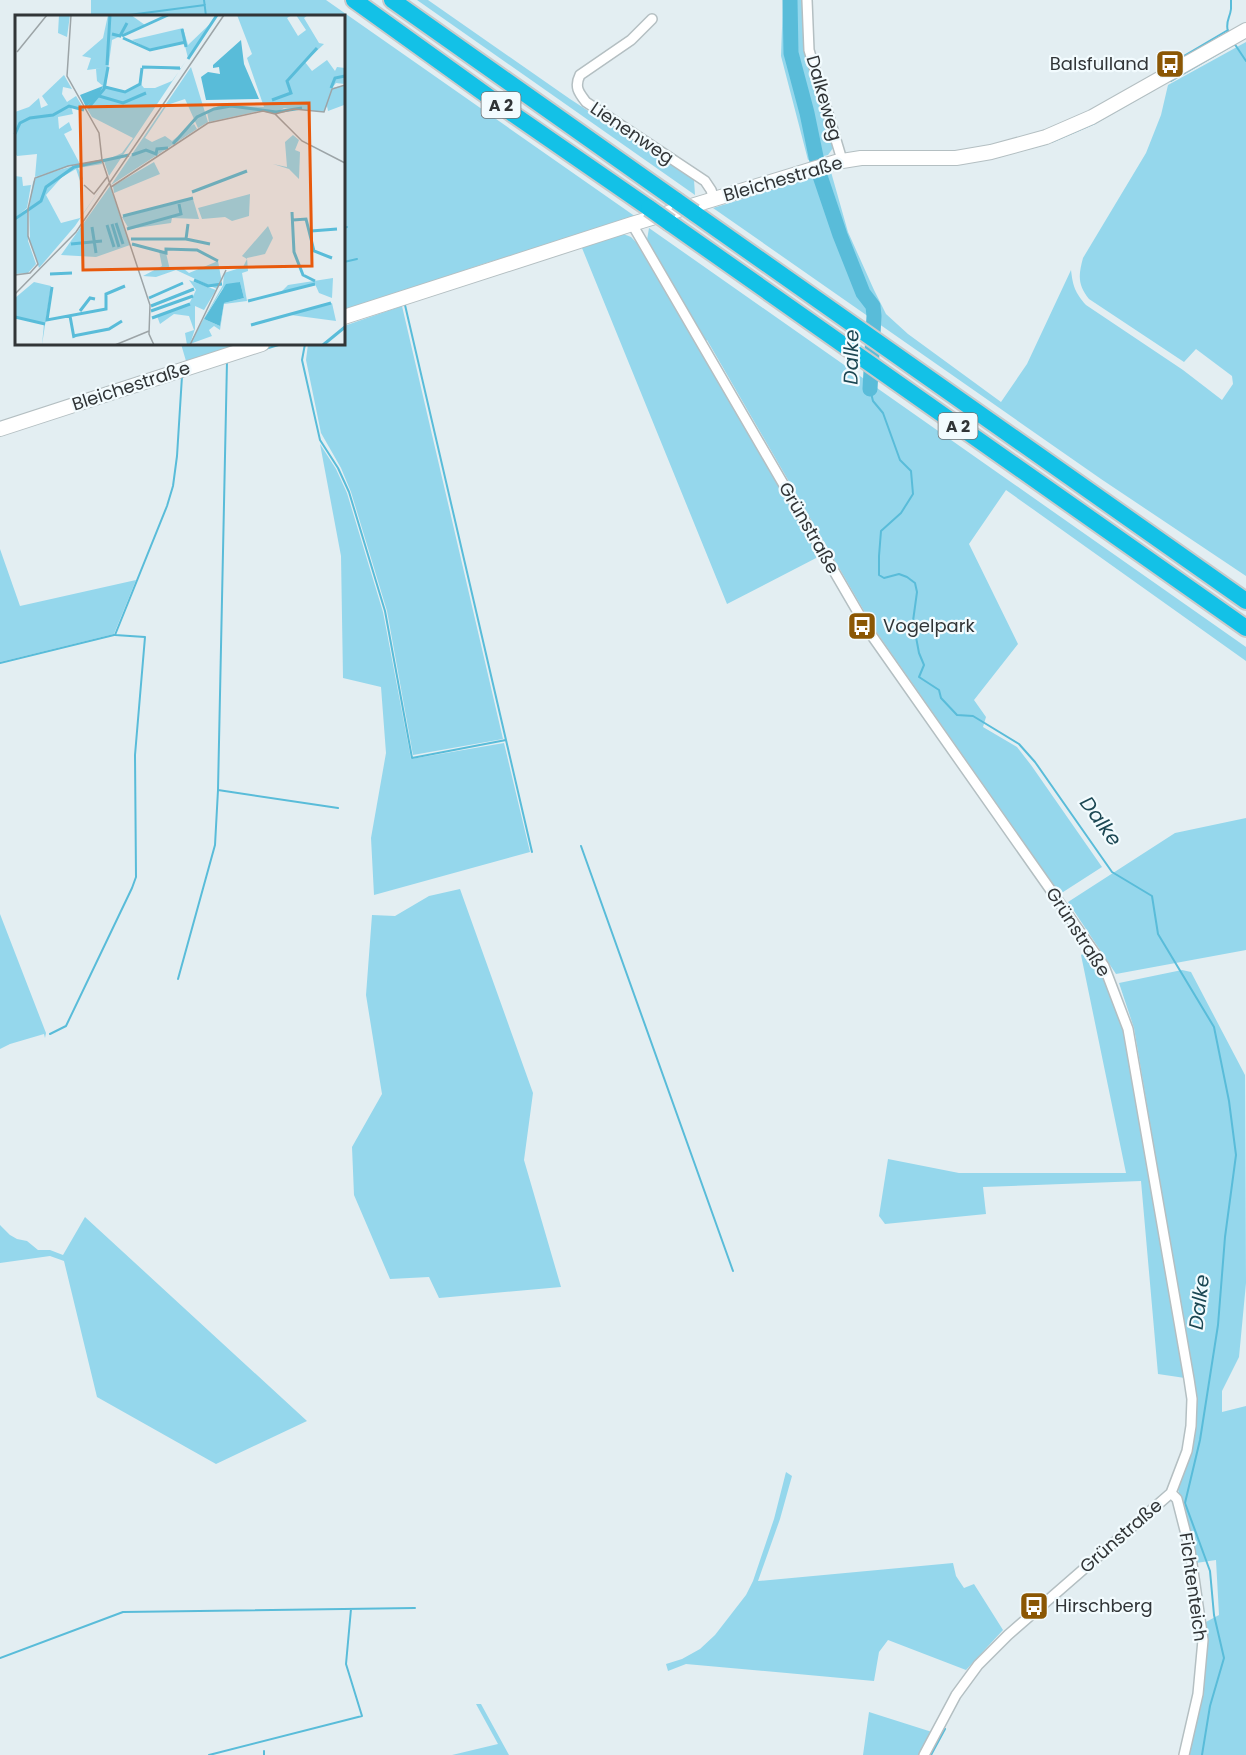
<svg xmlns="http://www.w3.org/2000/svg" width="1246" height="1755" font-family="Poppins,sans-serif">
  <rect width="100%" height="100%" fill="#e3eef2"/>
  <path fill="#95d7ec" d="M91 0H326L636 217 483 264 344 311V16H91Z
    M417 0H428L570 99 694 180 695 195Z
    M783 0H803L805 51 833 148 828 155 808 160 781 56Z
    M1246 42V576L1101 479 713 208 831 172 848 232 874 290 886 314 908 334 1001 402 1027 364 1071 270C1073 287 1075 292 1086 305L1183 370 1222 400 1233 384 1232 376 1196 349 1184 362 1089 299C1078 285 1078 276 1083 258L1146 153 1161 115 1168 85Z
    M649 228 1246 647V661L1006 490 969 544 1018 644 974 700 986 717 983 727 1017 747 1031 765 1102 867 1060 894 875 630 707 340 704 341 647 240Z
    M621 233 631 237 636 242 820 556 727 604 582 248Z
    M402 306 503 739 413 755 387 611 351 492 341 468 321 433 306 360 308 344H344V326Z
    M181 344H241L186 361Z
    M320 444 336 469 347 493 383 612 411 759 504 743 530 852 374 895 371 838 386 753 381 687 343 678 341 556Z
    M0 549 20 606 136 580 114 634 0 662Z
    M1246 818V950L1116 974 1068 902 1175 833Z
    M460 889 533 1093 524 1160 561 1287 439 1298 429 1277 390 1279 354 1195 352 1147 382 1094 366 995 372 915 395 916 429 896Z
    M0 914 46 1033 45 1038 44 1034 10 1044 0 1049Z
    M1088 950C1104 975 1113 1003 1123 1030L1185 1378 1158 1374 1141 1181 983 1187 986 1214 885 1224 879 1216 888 1159 959 1173H1126L1081 955Z
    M1182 970 1191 972 1245 1075 1246 1283 1239 1357 1222 1391V1412L1246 1406V1755H1187C1197 1711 1209 1669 1204 1623L1219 1615 1216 1560 1196 1563 1178 1489 1192 1453 1195 1426 1193 1380 1134 1028 1119 983Z
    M85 1217 307 1421 216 1464 97 1397 64 1261 50 1256 0 1263V1225L10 1235 17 1239 27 1241 38 1250H50L63 1255Z
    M786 1472 792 1476 780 1519 758 1581 953 1563 956 1576 964 1588 974 1584 1003 1630 966 1670 888 1640 879 1652 874 1681 686 1664 668 1671 666 1664 682 1659 700 1649 715 1635 746 1595 753 1581 774 1519Z
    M476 1704H481L509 1755H452L498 1744Z
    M869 1712 932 1732 920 1755H863Z"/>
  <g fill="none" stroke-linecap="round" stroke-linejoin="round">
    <path stroke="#59bcd9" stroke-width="2" d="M204 0 206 16
      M129 15 205 5
      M1228 32C1225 21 1230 18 1231 9 1231 6 1231 3 1231 0
      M1234 43 1246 61
      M1177 60 1228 30
      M1171 81 1235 44
      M1051 142 1095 123 1155 89
      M993 158 1045 144
      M906 165H949
      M344 228 347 227
      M344 262 357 259
      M405 305 532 852
      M305 344 302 360 320 440 338 468 349 492 385 611 412 758 506 740
      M265 349 282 344
      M870 389 873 401 883 413 900 460 911 471 913 494 901 513 881 531 879 556V575L884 578 899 574 907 577 915 583 917 592 913 621 919 653 924 665 919 677 939 690 941 698 957 715 973 716 1019 744 1035 762 1112 872 1152 896 1158 934 1214 1027 1229 1101 1236 1155 1225 1237 1218 1325 1200 1440 1185 1503 1210 1571 1214 1615 1224 1658 1210 1706 1202 1755
      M0 663 114 635
      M218 790 227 361
      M581 846 733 1271
      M178 979 215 845 218 790 338 808
      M50 1034 66 1026 132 888 136 877 135 755 145 637 115 635 167 506 173 486 177 456 182 376
      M0 1658 123 1612 415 1608
      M264 1751V1755
      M209 1755 362 1716 346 1664 351 1609
      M931 1755 945 1729"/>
    <path stroke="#59bcd9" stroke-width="15" d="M790 0 791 53 807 113 820 176 840 235 863 293 873 306 874 316 870 389"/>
    <g stroke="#b4bfc2" stroke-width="12">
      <path id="street" d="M807 0 809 50 842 160
        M652 19 631 40 580 75C574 87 579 93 586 102L705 181 711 190 714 199
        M632 224 870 633 1104 966 1128 1029 1189 1379 1192 1399 1191 1426 1187 1451 1171 1493 1008 1635 978 1665 956 1695 924 1755
        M1171 1493 1177 1499 1190 1550 1203 1640 1198 1694 1184 1755"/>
    </g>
    <g stroke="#b4bfc2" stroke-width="16">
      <path id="secondary" d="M344 317 632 224 836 162 861 158H956L991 152 1046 137 1092 117 1246 30
        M0 429 262 344"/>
    </g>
    <g stroke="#c9cacb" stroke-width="20">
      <path id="highway" d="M354 0 510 112 649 208
        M392 0 677 201
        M694 213 1246 601
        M670 223 1246 628"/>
    </g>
    <use href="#street" stroke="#fff" stroke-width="9"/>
    <use href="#secondary" stroke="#fff" stroke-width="14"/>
    <use href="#highway" stroke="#13c1e7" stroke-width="16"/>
    <g stroke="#c9cacb" stroke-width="20" stroke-linecap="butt">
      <path id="highway-bridge" d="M677 201 694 213
        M649 208 670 223"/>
    </g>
    <use href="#highway-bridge" stroke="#13c1e7" stroke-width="16"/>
  </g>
  <defs>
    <g id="bus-square" transform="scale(1.5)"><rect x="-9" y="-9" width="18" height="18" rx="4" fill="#8b5704" stroke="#f2fbfe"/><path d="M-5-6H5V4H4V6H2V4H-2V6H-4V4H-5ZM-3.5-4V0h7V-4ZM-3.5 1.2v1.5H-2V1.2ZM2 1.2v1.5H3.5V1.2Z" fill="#fff"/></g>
  </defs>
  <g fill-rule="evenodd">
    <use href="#bus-square" x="1170" y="64"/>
    <use href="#bus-square" x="862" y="626"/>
    <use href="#bus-square" x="1034" y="1606"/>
  </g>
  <g text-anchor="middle" stroke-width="4.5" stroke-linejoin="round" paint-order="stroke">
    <g fill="#f2fbfe" stroke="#6b7073" stroke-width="1.5">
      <rect x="481.5" y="92" width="39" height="26" rx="4.5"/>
      <rect x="938.5" y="413" width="39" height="26" rx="4.5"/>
    </g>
    <g font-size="16" font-weight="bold" fill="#313537">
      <text x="501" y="111">A 2</text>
      <text x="958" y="432">A 2</text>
    </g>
    <g font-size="18" fill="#313537" stroke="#f2fbfe" text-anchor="start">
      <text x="1149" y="70" text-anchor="end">Balsfulland</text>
      <text x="883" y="632">Vogelpark</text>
      <text x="1055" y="1612">Hirschberg</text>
    </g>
    <g font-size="18" fill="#313537" stroke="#f2fbfe">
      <text transform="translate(824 98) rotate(74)" y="6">Dalkeweg</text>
      <text transform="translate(632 133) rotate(34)" y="6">Lienenweg</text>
      <text transform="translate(783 179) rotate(-16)" y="6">Bleichestraße</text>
      <text transform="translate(131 386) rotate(-18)" y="6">Bleichestraße</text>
      <text transform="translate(809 528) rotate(60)" y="6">Grünstraße</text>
      <text transform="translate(1078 932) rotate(57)" y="6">Grünstraße</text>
      <text transform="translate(1121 1536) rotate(-41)" y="6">Grünstraße</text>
      <text transform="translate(1193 1587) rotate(82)" y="6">Fichtenteich</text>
    </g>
    <g font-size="20" font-style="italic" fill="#1b4753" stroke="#f2fbfe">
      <text transform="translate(851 357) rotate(-89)" y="7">Dalke</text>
      <text transform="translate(1101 821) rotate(54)" y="7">Dalke</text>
      <text transform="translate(1199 1302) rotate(-83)" y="7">Dalke</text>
    </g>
  </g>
  <g transform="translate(15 15)">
    <rect width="330" height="330" fill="#e3eef2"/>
    <path d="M44 0H55L52 22 43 18ZM93 0H116L130 10 97 25 91 71 109 77 125 68 129 73H140L157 66 165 55 128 51 166 53 173 43 169 27 136 35 117 25 168 13 173 30 197 7 94 161 89 146 107 138 118 123 77 102 71 92 88 71 82 66 81 54 88 53 72 55 76 43 67 41 88 23ZM222 0H277L272 3 283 21 291 15 281 0H293L289 3 304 28 309 29 290 47 297 56 312 45 320 56 322 52 330 53V69L321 68 317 73 330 70 329 90 313 96 312 91 309 97 269 93 260 98 245 96 194 107 192 97 205 90 249 92 232 43 237 39ZM176 52 193 107 183 113 170 84 152 90 130 123 137 127 150 121 157 126 179 109 182 114 96 170ZM49 60 57 74 48 72 47 79 52 87 61 81 69 94 56 91 58 99 43 102 44 114 54 107 57 115 49 119 65 149 20 162 22 139 2 141 0 138V97L14 92 24 83 26 93 33 90 27 81ZM278 120 284 125 280 135 285 137 284 164 274 154 258 149 272 152 270 127ZM86 146 87 149 63 153 68 164 65 166 61 154 47 162 31 180 46 208 65 203 92 164 60 211 24 253 15 226 14 193 18 167 23 161 58 150ZM139 147 145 159 99 178 98 171ZM0 161 7 162 8 171 16 170 12 193 0 203ZM95 171 115 230 81 242 46 240ZM235 179 234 201 217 206 210 202 187 204 183 193ZM178 184 184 204 157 203 156 208 114 214 107 202ZM13 196V226L21 249 13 258 0 259V206ZM253 211 258 223 250 239 232 243 233 256 227 258 232 286 209 289 205 315 199 311 194 315 197 321 172 330 170 318 179 315 174 301 159 299 145 309 142 301 174 289 181 275 174 265 201 275 189 295 180 291V314L176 326 208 270 209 258 228 252 232 244 227 241ZM225 267 229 283 209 288 205 311 189 304 208 273ZM144 236 151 238 155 255 169 254 174 258 203 246 207 268 202 274 161 255 141 262 128 261 147 251ZM318 263 317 283 304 278 300 269 266 277 273 270ZM19 267 36 271 27 330 29 308 0 302V283ZM317 288 321 306 276 300V299Z" fill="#95d7ec" fill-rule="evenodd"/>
    <path d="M226 25 229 49 244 84 191 85 186 62 193 57 205 59 204 52 198 53V50ZM88 71 83 81 71 92 65 80ZM225 267 229 283 209 288 205 311 189 304 211 269Z" fill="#59bcd9"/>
    <path fill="none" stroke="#59bcd9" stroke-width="3" d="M167 14 171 32M97 19 105 21 112 8M107 21 153 0M108 23 135 35 171 27M173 44 202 0M92 50 95 0M127 52 165 53M90 72 110 77 125 69 127 53M316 73 320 63 330 61M84 81 108 88 131 78M257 85 276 78 272 66 302 33M73 93 89 74 93 52M0 119 5 108 15 103 38 100 54 91 69 95M158 129 182 102 199 94 216 91 261 97 287 93M117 140 131 135 141 139 142 134 153 133M177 177 232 156M277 197 279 237 288 260 300 266M108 201 178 183M0 204 26 186 31 172 59 152 114 140M278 205 291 204 299 236 317 243M101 208 108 229M97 209 104 232M173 209 171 224 195 229M92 210 99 232M77 212 81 238M112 214 166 199 164 189M296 216 322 214M116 224H171M56 229 87 226M117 229 151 238V234L182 235 203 246M35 259 57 258M179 265 193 271 207 269M37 272 32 305 91 294V279L110 271M134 283 168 268M233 286 300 269M136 291 179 274M65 296 75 283 80 284M136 296 178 281M55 301 59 323M0 302 30 309M137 303 175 289M236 310 316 288M58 321 94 314 107 306M308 330 330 312"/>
    <path fill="none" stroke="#9ca4a7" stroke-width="1.5" d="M56 0 52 61 84 118 87 145 135 290 134 319 139 330M2 37 32 0M260 99 279 94 309 97 317 74 330 70M69 170 79 179 93 161M96 172 193 108 248 96 260 99 287 126 330 148M0 260 15 258 23 249 13 221V194L20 163 53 151 87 145M0 279 61 217 209 0M100 330 134 316M175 330 211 255"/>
    <path fill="#e8590c" fill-opacity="0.15" stroke="#e8590c" stroke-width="3" d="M294 88 297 251 68 255 65 92Z"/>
    <rect width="330" height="330" fill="none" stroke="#313537" stroke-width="3"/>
  </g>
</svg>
